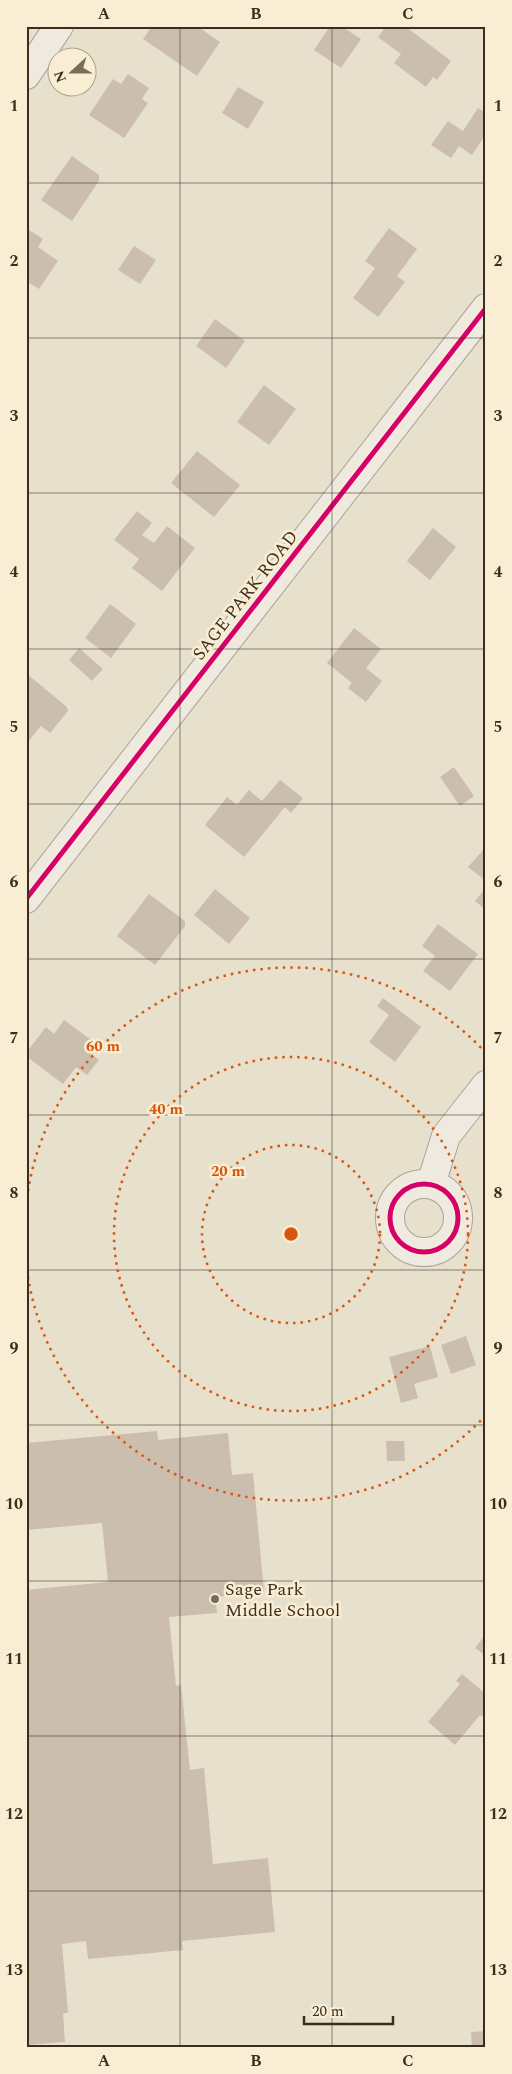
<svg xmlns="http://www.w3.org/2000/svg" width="512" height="2074" font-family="Spectral,serif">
  <rect width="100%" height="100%" fill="#e7e0cd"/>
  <path fill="#ccbeae" d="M152 26H197L220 42 197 76 143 39Z
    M330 26H341L361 39 341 68 314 50Z
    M386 26H405L451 61 437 80 433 77 426 87 394 63 401 54 378 37Z
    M128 74 149 88 142 99 148 103 124 138 89 115 113 79 121 84Z
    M238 87 264 102 248 129 222 113Z
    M478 108 486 113V134L472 155 459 146 451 158 431 145 448 121 463 131Z
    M72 156 99 175V181L72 221 41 200Z
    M26 228 43 239 38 247 58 261 39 289 28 282 26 284Z
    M389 228 417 249 397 276 405 282 378 317 353 298 375 268 365 261Z
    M134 246 156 260 140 284 118 270Z
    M215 319 245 341 226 368 196 346Z
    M264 385 296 409 269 445 237 422Z
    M197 451 240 485 214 517 171 483Z
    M137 511 152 523 142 535 154 543 167 526 195 548 162 591 132 568 139 559 114 540Z
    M433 528 456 547 430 580 407 561Z
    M110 604 136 624 111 658 85 638Z
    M354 628 381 649 366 668 382 681 366 702 348 688 352 683 327 663Z
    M79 648 103 669 92 681 69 660Z
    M26 673 67 707 68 711 50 733 41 726 26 744Z
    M454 767 474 796 460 806 440 777Z
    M280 780 303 798 291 813 285 807 244 857 205 825 227 797 237 805 249 790 262 801Z
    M484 849 486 850V881L468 867Z
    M486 887V910L475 901Z
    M215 889 250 918 229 944 194 915Z
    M149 894 185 921V926L155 965 117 936Z
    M438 924 478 954 450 991 423 971 435 956 422 946Z
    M383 998 421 1027 395 1062 369 1042 389 1015 377 1006Z
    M64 1020 94 1042 87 1051 99 1060 87 1075 76 1067 63 1084 26 1056V1053L46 1027 54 1034Z
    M466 1336 476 1365 451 1374 441 1345Z
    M430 1346 438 1377 414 1384 418 1398 401 1403 389 1357Z
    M157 1431 158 1440 228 1433 232 1475 253 1473 264 1592 215 1597 217 1613 169 1617 176 1686 181 1685 190 1770 204 1768 213 1864 268 1858 275 1932 182 1941 183 1950 88 1959 86 1941 62 1944 68 2013H63L65 2042 26 2045V1590L108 1582 102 1523 26 1530V1443Z
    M386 1441H404L405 1461H387Z
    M486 1634V1656L475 1648Z
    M462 1674 486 1694V1718L480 1715 455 1745 428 1722 460 1684 456 1681Z
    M486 2031V2048H472L471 2032Z"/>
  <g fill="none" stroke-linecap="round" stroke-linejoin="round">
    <g stroke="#aca496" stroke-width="30">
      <path id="minor" d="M26 75 59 26
        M26 899 486 308
        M390 1218a34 34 0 1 1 68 0a34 34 0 1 1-68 0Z
        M431 1184 446 1136 486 1085"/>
    </g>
    <use href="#minor" stroke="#efeae0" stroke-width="28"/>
    <g stroke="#f9eed3" stroke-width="8">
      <path id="cycleway" d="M26 899 486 308
        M390 1218a34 34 0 1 1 68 0a34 34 0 1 1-68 0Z"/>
    </g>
    <use href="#cycleway" stroke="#d6006c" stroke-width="5"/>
  </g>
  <path fill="none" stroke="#3d2d1d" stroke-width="1" stroke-opacity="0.55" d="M180 26V2048M332 26V2048M26 183H486M26 338H486M26 493H486M26 649H486M26 804H486M26 959H486M26 1115H486M26 1270H486M26 1425H486M26 1581H486M26 1736H486M26 1891H486"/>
  <g fill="none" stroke="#d7550e" stroke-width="2.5" stroke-dasharray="2.5 5">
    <circle cx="291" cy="1234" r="89"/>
    <circle cx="291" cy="1234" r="177"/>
    <path d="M486 1415A266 266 0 0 1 26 1262M26 1206A266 266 0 0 1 486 1053"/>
  </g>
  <circle fill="#786c5b" stroke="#f9eed3" stroke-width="2" cx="215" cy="1599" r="5"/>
  <g text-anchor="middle" stroke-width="5" stroke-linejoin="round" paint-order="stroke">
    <g font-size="18" fill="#3d2d1d" stroke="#f9eed3">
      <text transform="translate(245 595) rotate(-52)" y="6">SAGE PARK ROAD</text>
    </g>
    <g font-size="18" fill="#3d2d1d" stroke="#f9eed3" text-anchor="start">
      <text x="225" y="1595">Sage Park<tspan x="225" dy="21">Middle School</tspan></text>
    </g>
  </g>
  <circle cx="291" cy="1234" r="8" fill="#d7550e" stroke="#f9eed3" stroke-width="2.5"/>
  <g font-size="15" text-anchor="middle" font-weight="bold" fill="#d7550e" stroke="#f9eed3" stroke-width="5" stroke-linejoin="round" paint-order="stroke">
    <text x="103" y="1051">60 m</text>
    <text x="166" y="1114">40 m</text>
    <text x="228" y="1176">20 m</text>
  </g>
  <rect width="512" height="2074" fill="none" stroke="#f9eed3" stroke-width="55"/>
  <g transform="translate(72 72) rotate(249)"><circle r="24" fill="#f9eed3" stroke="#aea18a"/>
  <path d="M0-4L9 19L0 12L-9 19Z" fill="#786c5b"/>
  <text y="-8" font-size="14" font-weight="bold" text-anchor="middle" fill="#3d2d1d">N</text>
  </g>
  <path d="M304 2016v8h89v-8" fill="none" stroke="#3d2d1d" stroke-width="2.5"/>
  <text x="312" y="2016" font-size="15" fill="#3d2d1d" stroke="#f9eed3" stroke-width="4" paint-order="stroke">20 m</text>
  <rect x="28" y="28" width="456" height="2018" fill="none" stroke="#3d2d1d" stroke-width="2"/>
  <g font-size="16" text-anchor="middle" font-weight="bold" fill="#3d2d1d">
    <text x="104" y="19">A</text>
    <text x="256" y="19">B</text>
    <text x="408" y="19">C</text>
    <text x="14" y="111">1</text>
    <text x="498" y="111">1</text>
    <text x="14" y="266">2</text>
    <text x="498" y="266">2</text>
    <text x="14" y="421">3</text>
    <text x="498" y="421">3</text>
    <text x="14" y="577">4</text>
    <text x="498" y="577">4</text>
    <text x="14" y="732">5</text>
    <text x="498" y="732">5</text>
    <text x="14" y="887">6</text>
    <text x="498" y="887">6</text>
    <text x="14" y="1043">7</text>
    <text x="498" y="1043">7</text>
    <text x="14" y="1198">8</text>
    <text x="498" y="1198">8</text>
    <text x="14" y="1353">9</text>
    <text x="498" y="1353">9</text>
    <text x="14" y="1509">10</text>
    <text x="498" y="1509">10</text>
    <text x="14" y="1664">11</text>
    <text x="498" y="1664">11</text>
    <text x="14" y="1819">12</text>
    <text x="498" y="1819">12</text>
    <text x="14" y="1975">13</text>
    <text x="498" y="1975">13</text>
    <text x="104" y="2066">A</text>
    <text x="256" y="2066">B</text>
    <text x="408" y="2066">C</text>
  </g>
</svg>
